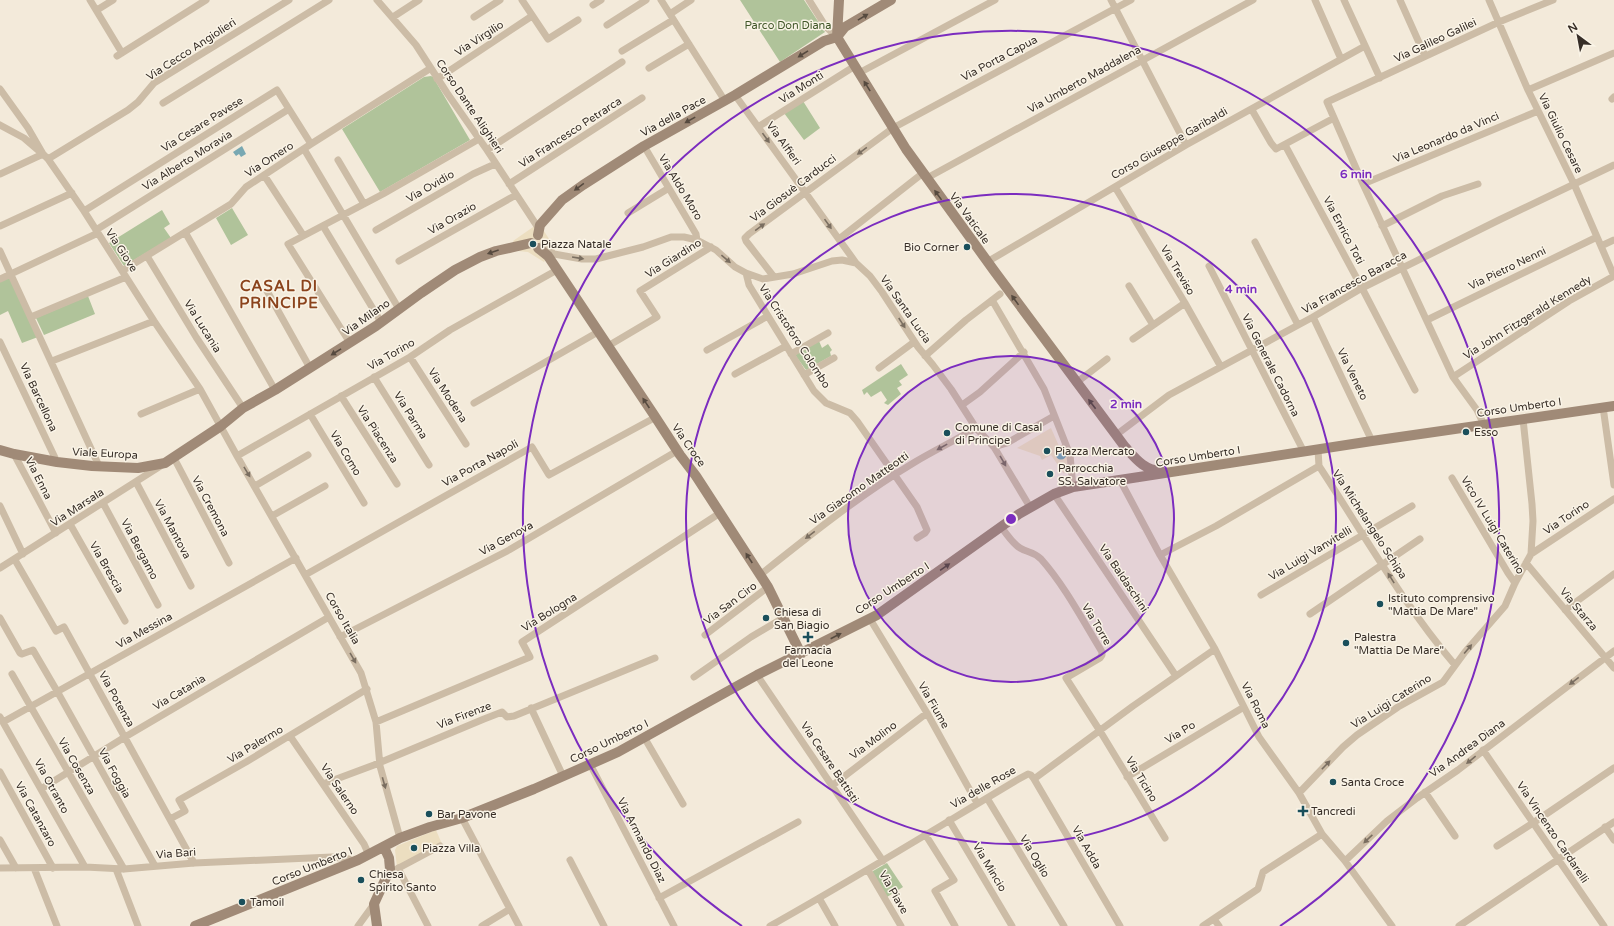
<svg xmlns="http://www.w3.org/2000/svg" width="1614" height="926" font-family="'Varela Round',sans-serif">
  <rect width="100%" height="100%" fill="#f3eada"/>
  <path fill="#b0c39a" d="M740 0H804L825 32 780 62Z
    M431 76 433 77 470 140 380 192 342 129 424 77Z
    M803 101 820 128 804 140 784 113Z
    M232 208 248 235 231 245 216 218Z
    M162 210 170 224 164 228 171 238 124 266 109 243Z
    M9 277 38 337 22 343 8 311 0 315V282Z
    M88 296 95 314 44 335 36 318Z
    M819 341 822 348 828 344 832 350 830 352 831 356 806 370 795 355Z
    M901 364 908 375 899 381 902 385 897 388 901 394 888 405 884 403 887 400 881 391 871 397 867 392 864 395 862 390Z
    M887 863 903 887 887 897 873 874V871Z"/>
  <path fill="#ecdec0" d="M536 225H540L555 248 554 254 547 257 544 262 528 252 518 251 513 241Z
    M1051 428 1059 446 1063 444 1068 459 1064 474 1051 455 1042 460 1040 456 1017 448Z
    M436 830 442 844 397 867 395 850 397 846Z"/>
  <path fill="#78a8b2" d="M242 146 246 154 241 157 239 154 236 156 233 152Z
    M1055.5 454a5.5 5.5 0 1 1 11 0a5.5 5.5 0 1 1-11 0Z"/>
  <g fill="none" stroke-linecap="round" stroke-linejoin="round">
    <path stroke="#ccbca6" stroke-width="7" d="M90 0 122 53
      M377 0 416 45 447 93 487 150 539 229
      M522 0 548 39 578 20
      M661 0 725 101
      M809 0 826 27 837 37
      M1111 0 1186 145
      M1315 0 1341 59
      M1344 0 1380 78
      M1400 0 1425 56
      M1489 0 1528 90 1574 184 1614 276
      M593 5 601 0
      M97 10 113 0
      M670 14 691 0
      M393 17 419 0
      M474 17 500 0
      M607 25 646 0
      M622 51 673 20
      M117 56 206 0
      M649 68 689 44
      M859 73 995 0
      M437 79 532 16
      M0 89 28 128 43 154 48 159 84 211 154 321 200 389 237 456 361 673 376 722 380 766 400 838
      M1528 90 1614 53
      M735 95 856 263
      M1612 99 1614 97
      M163 103 329 0
      M1252 110 1271 143 1276 149 1334 118
      M0 125 24 138 38 150
      M758 127 855 66
      M1285 145 1362 288 1415 390
      M644 146 696 234 697 240
      M304 149 399 309
      M487 150 622 62
      M48 159 128 110 138 102 154 83 289 0
      M338 160 364 204
      M0 174 43 154
      M264 175 303 235
      M927 178 1253 0
      M509 184 642 98
      M1363 184 1538 111
      M1115 187 1185 303 1221 367
      M84 211 277 90 311 144
      M628 213 669 188
      M0 226 72 193
      M323 226 381 322
      M1382 226 1442 196 1478 184
      M96 230 289 109
      M376 230 473 174 495 164
      M185 232 275 390
      M839 239 923 173
      M1255 242 1298 325
      M542 245 554 254 582 259H596L643 247 671 237H684L697 240 716 250 735 267 746 273 763 279 793 274 832 261 842 260 856 263 870 276 882 292 918 347 933 365 951 389 976 428 994 447 1030 507
      M1601 246 1614 240
      M0 251 99 466
      M147 256 196 337 243 408
      M399 261 516 195
      M987 262 1186 145 1365 46
      M1209 266 1304 452
      M122 271 231 204 246 187 311 144 431 68
      M746 273 749 285 814 391 826 403 850 413 857 421 917 507 927 530 925 533 917 538
      M774 277 746 241 745 238 749 234 893 128 1131 0
      M0 279 98 233
      M1129 286 1153 325
      M267 291 310 368
      M992 300 1044 389 1070 455 1073 487
      M31 317 126 277
      M1313 317 1372 441
      M1427 320 1597 237
      M1133 339 1185 303
      M0 342 57 462
      M350 343 288 244 383 194 479 139
      M608 346 657 317 640 291 711 247
      M707 350 768 316
      M791 354 828 333
      M925 356 966 320 1000 294
      M410 357 466 444
      M52 361 154 321
      M879 368 914 342
      M735 374 786 346
      M804 375 834 358
      M374 377 429 465
      M1453 377 1569 301 1614 276
      M1076 383 1107 359
      M341 396 397 484
      M474 403 598 332
      M962 405 980 392 1024 352
      M1603 407 1614 485
      M141 414 200 389
      M310 414 364 503
      M1484 425 1477 410 1453 377 1363 184 1327 102 1499 22 1553 0
      M1116 435 1169 395 1313 317 1362 288 1499 220 1614 165
      M994 447 1007 443 1054 416
      M1318 450 1319 466C1363 533 1403 604 1455 665
      M14 454 56 533
      M237 456 410 357 450 330 557 270
      M174 458 229 563
      M1452 478 1508 573 1515 583
      M1120 480 1160 555 1215 649 1259 737 1299 793 1322 834 1345 861 1392 926
      M136 482 191 586
      M255 486 308 455
      M1054 494 1176 676
      M103 503 158 605
      M0 506 23 554
      M272 516 325 486
      M70 524 125 621
      M1001 527C1007 534 1012 543 1020 548 1028 553 1033 551 1041 559 1065 586 1083 621 1102 652V655L1100 658 1066 678 1100 731 1165 838
      M1531 554 1614 499
      M1160 555 1216 526 1319 466
      M15 560 56 631 64 627 194 863
      M1526 563 1614 668
      M0 568 162 465
      M305 575 532 447 549 475 656 417
      M760 575C810 535 860 495 915 462 935 450 956 440 976 428
      M1261 595 1412 506
      M1565 610 1614 574
      M1310 614 1420 539
      M0 618 20 653 22 654 33 650 57 691 155 866
      M870 619 927 713 977 803
      M705 635 768 587
      M340 637 509 550 677 451
      M12 674 124 869
      M757 675 883 861
      M694 677 751 637 783 618
      M531 708 563 776
      M0 717 85 867
      M3 722 296 558
      M376 722 530 657 522 642 720 513
      M290 736 364 844 369 855
      M644 737 683 804
      M1483 750 1604 926
      M590 764 674 926
      M0 772 53 868
      M1127 777 1244 707
      M1034 779 1120 926
      M323 784 374 765 484 719 502 712 507 717 514 716 655 658
      M833 785 927 713
      M41 789 125 737 329 617
      M1425 792 1455 836
      M1299 793 1343 747 1357 735 1398 707 1443 682 1465 652 1505 606 1515 583 1531 554 1533 521 1532 504 1523 419
      M987 798 1064 926
      M462 818 519 926
      M170 819 185 811 179 800 246 762 367 689
      M949 820 1012 926
      M1605 827 1614 840
      M925 834 954 880 935 891 955 926
      M0 840 16 868
      M1497 846 1533 823 1614 768
      M570 860 604 926
      M1345 861 1387 821 1417 798 1458 770 1614 651
      M0 868 85 867 124 869 194 863 332 857 349 859 352 862
      M34 868 57 926
      M398 868 428 926
      M116 869 138 926
      M395 870 440 846
      M868 870 901 926
      M659 898 798 822
      M819 898 835 926
      M1214 919 1219 926
      M358 926 374 904
      M482 926 510 909
      M770 926C854 879 935 829 1017 780L1028 774 1031 775 1034 779 1133 706 1215 649
      M1203 926 1258 889 1263 872 1322 834
      M1459 926 1614 822"/>
    <path stroke="#a08a77" stroke-width="10" d="M839 0 837 37 906 149 995 272 1125 447C1136 459 1144 470 1161 471
      M538 235 540 225 562 200 583 185 644 146 735 95 824 41 837 37 845 27 891 0
      M538 248 548 256 654 415 680 455 696 476 768 587 801 654
      M0 450 14 454 57 462 92 466 138 468 165 463 221 426 243 408 275 390 376 326 421 293 455 270 480 257 496 251 531 243
      M195 926 358 860 400 838 430 827 462 818 534 789 618 752 757 675 877 615 1019 514 1054 494 1073 487 1126 479 1372 441 1614 406
      M377 926 374 904 390 869 389 858 384 847"/>
  </g>
  <defs><path id="oneway-solid" d="M-6-.8H1V-3.2L6.5 0L1 3.2V.8H-6Z"/></defs>
  <g fill="#564a3f">
    <use href="#oneway-solid" transform="translate(863 17) rotate(-31)"/>
    <use href="#oneway-solid" transform="translate(803 54) rotate(148)"/>
    <use href="#oneway-solid" transform="translate(867 86) rotate(-122)"/>
    <use href="#oneway-solid" transform="translate(690 120) rotate(151)"/>
    <use href="#oneway-solid" transform="translate(579 187) rotate(144)"/>
    <use href="#oneway-solid" transform="translate(938 195) rotate(-126)"/>
    <use href="#oneway-solid" transform="translate(493 252) rotate(161)"/>
    <use href="#oneway-solid" transform="translate(1015 300) rotate(-126)"/>
    <use href="#oneway-solid" transform="translate(336 352) rotate(148)"/>
    <use href="#oneway-solid" transform="translate(646 403) rotate(-124)"/>
    <use href="#oneway-solid" transform="translate(1092 404) rotate(-127)"/>
    <use href="#oneway-solid" transform="translate(749 558) rotate(-123)"/>
    <use href="#oneway-solid" transform="translate(945 567) rotate(-35)"/>
    <use href="#oneway-solid" transform="translate(836 636) rotate(-27)"/>
  </g>
  <g fill="#7a6e60">
    <use href="#oneway-solid" transform="translate(766 138) rotate(54)"/>
    <use href="#oneway-solid" transform="translate(862 151) rotate(144)"/>
    <use href="#oneway-solid" transform="translate(828 224) rotate(55)"/>
    <use href="#oneway-solid" transform="translate(760 227) rotate(-36)"/>
    <use href="#oneway-solid" transform="translate(578 258) rotate(9)"/>
    <use href="#oneway-solid" transform="translate(726 259) rotate(40)"/>
    <use href="#oneway-solid" transform="translate(902 323) rotate(57)"/>
    <use href="#oneway-solid" transform="translate(942 447) rotate(151)"/>
    <use href="#oneway-solid" transform="translate(1003 461) rotate(60)"/>
    <use href="#oneway-solid" transform="translate(247 472) rotate(59)"/>
    <use href="#oneway-solid" transform="translate(810 535) rotate(143)"/>
    <use href="#oneway-solid" transform="translate(1391 578) rotate(-122)"/>
    <use href="#oneway-solid" transform="translate(1468 649) rotate(-50)"/>
    <use href="#oneway-solid" transform="translate(353 658) rotate(60)"/>
    <use href="#oneway-solid" transform="translate(1574 681) rotate(142)"/>
    <use href="#oneway-solid" transform="translate(1471 760) rotate(141)"/>
    <use href="#oneway-solid" transform="translate(1326 765) rotate(-46)"/>
    <use href="#oneway-solid" transform="translate(384 783) rotate(74)"/>
    <use href="#oneway-solid" transform="translate(1368 839) rotate(137)"/>
  </g>
  <circle cx="1011" cy="519" r="163" fill="#7b2cbf" fill-opacity=".12"/>
  <g fill="none" stroke="#7b2cbf" stroke-width="2">
    <circle cx="1011" cy="519" r="163"/>
    <circle cx="1011" cy="519" r="325"/>
    <path d="M742 926A488 488 0 1 1 1280 926"/>
  </g>
  <g fill="#1a4f5b" stroke="#faf4e7" stroke-width="1.5">
    <circle cx="533" cy="244" r="4"/>
    <circle cx="967" cy="247" r="4"/>
    <circle cx="1466" cy="432" r="4"/>
    <circle cx="947" cy="433" r="4"/>
    <circle cx="1047" cy="451" r="4"/>
    <circle cx="1050" cy="474" r="4"/>
    <circle cx="1380" cy="604" r="4"/>
    <circle cx="766" cy="618" r="4"/>
    <path d="M806 631h4v4h4v4h-4v4h-4v-4h-4v-4h4z"/>
    <circle cx="1346" cy="643" r="4"/>
    <circle cx="1333" cy="782" r="4"/>
    <path d="M1301 805h4v4h4v4h-4v4h-4v-4h-4v-4h4z"/>
    <circle cx="429" cy="814" r="4"/>
    <circle cx="414" cy="848" r="4"/>
    <circle cx="361" cy="880" r="4"/>
    <circle cx="242" cy="902" r="4"/>
  </g>
  <g text-anchor="middle" stroke-width="3" stroke-linejoin="round" paint-order="stroke">
    <g font-size="11" fill="#415729" stroke="#faf4e7">
      <text x="788" y="29">Parco Don Diana</text>
    </g>
    <g font-size="11" fill="#372e27" stroke="#faf4e7">
      <text transform="translate(479 38) rotate(-33)" y="4">Via Virgilio</text>
      <text transform="translate(1435 40) rotate(-25)" y="4">Via Galileo Galilei</text>
      <text transform="translate(191 49) rotate(-33)" y="4">Via Cecco Angiolieri</text>
      <text transform="translate(999 58) rotate(-28)" y="4">Via Porta Capua</text>
      <text transform="translate(1084 79) rotate(-29)" y="4">Via Umberto Maddalena</text>
      <text transform="translate(801 87) rotate(-32)" y="4">Via Monti</text>
      <text transform="translate(470 106) rotate(56)" y="4">Corso Dante Alighieri</text>
      <text transform="translate(673 116) rotate(-29)" y="4">Via della Pace</text>
      <text transform="translate(202 124) rotate(-32)" y="4">Via Cesare Pavese</text>
      <text transform="translate(570 132) rotate(-33)" y="4">Via Francesco Petrarca</text>
      <text transform="translate(1561 133) rotate(64)" y="4">Via Giulio Cesare</text>
      <text transform="translate(1446 137) rotate(-23)" y="4">Via Leonardo da Vinci</text>
      <text transform="translate(784 143) rotate(54)" y="4">Via Alfieri</text>
      <text transform="translate(1169 143) rotate(-30)" y="4">Corso Giuseppe Garibaldi</text>
      <text transform="translate(269 159) rotate(-33)" y="4">Via Omero</text>
      <text transform="translate(187 160) rotate(-32)" y="4">Via Alberto Moravia</text>
      <text transform="translate(430 186) rotate(-30)" y="4">Via Ovidio</text>
      <text transform="translate(681 187) rotate(59)" y="4">Via Aldo Moro</text>
      <text transform="translate(793 188) rotate(-37)" y="4">Via Giosuè Carducci</text>
      <text transform="translate(452 218) rotate(-30)" y="4">Via Orazio</text>
      <text transform="translate(970 218) rotate(54)" y="4">Via Vaticale</text>
      <text transform="translate(1344 230) rotate(62)" y="4">Via Enrico Toti</text>
      <text transform="translate(122 250) rotate(57)" y="4">Via Giove</text>
      <text transform="translate(673 258) rotate(-32)" y="4">Via Giardino</text>
      <text transform="translate(1507 268) rotate(-26)" y="4">Via Pietro Nenni</text>
      <text transform="translate(1178 270) rotate(59)" y="4">Via Treviso</text>
      <text transform="translate(1354 282) rotate(-29)" y="4">Via Francesco Baracca</text>
      <text transform="translate(906 309) rotate(55)" y="4">Via Santa Lucia</text>
      <text transform="translate(366 317) rotate(-35)" y="4">Via Milano</text>
      <text transform="translate(1527 317) rotate(-32)" y="4">Via John Fitzgerald Kennedy</text>
      <text transform="translate(203 326) rotate(58)" y="4">Via Lucania</text>
      <text transform="translate(795 336) rotate(57)" y="4">Via Cristoforo Colombo</text>
      <text transform="translate(391 354) rotate(-30)" y="4">Via Torino</text>
      <text transform="translate(1271 365) rotate(63)" y="4">Via Generale Cadorna</text>
      <text transform="translate(1353 374) rotate(64)" y="4">Via Veneto</text>
      <text transform="translate(448 395) rotate(57)" y="4">Via Modena</text>
      <text transform="translate(39 397) rotate(65)" y="4">Via Barcellona</text>
      <text transform="translate(1519 407) rotate(-8)" y="4">Corso Umberto I</text>
      <text transform="translate(411 415) rotate(58)" y="4">Via Parma</text>
      <text transform="translate(378 434) rotate(57)" y="4">Via Piacenza</text>
      <text transform="translate(689 445) rotate(55)" y="4">Via Croce</text>
      <text transform="translate(105 453) rotate(3)" y="4">Viale Europa</text>
      <text transform="translate(346 453) rotate(59)" y="4">Via Como</text>
      <text transform="translate(1198 456) rotate(-9)" y="4">Corso Umberto I</text>
      <text transform="translate(480 463) rotate(-29)" y="4">Via Porta Napoli</text>
      <text transform="translate(39 478) rotate(63)" y="4">Via Enna</text>
      <text transform="translate(859 488) rotate(-35)" y="4">Via Giacomo Matteotti</text>
      <text transform="translate(211 506) rotate(62)" y="4">Via Cremona</text>
      <text transform="translate(77 507) rotate(-33)" y="4">Via Marsala</text>
      <text transform="translate(1566 517) rotate(-34)" y="4">Via Torino</text>
      <text transform="translate(1370 524) rotate(57)" y="4">Via Michelangelo Schipa</text>
      <text transform="translate(1493 525) rotate(59)" y="4">Vico IV Luigi Caterino</text>
      <text transform="translate(173 529) rotate(62)" y="4">Via Mantova</text>
      <text transform="translate(506 538) rotate(-29)" y="4">Via Genova</text>
      <text transform="translate(140 549) rotate(62)" y="4">Via Bergamo</text>
      <text transform="translate(1310 553) rotate(-31)" y="4">Via Luigi Vanvitelli</text>
      <text transform="translate(107 567) rotate(60)" y="4">Via Brescia</text>
      <text transform="translate(1124 578) rotate(56)" y="4">Via Baldaschini</text>
      <text transform="translate(892 588) rotate(-33)" y="4">Corso Umberto I</text>
      <text transform="translate(730 603) rotate(-37)" y="4">Via San Ciro</text>
      <text transform="translate(1579 609) rotate(50)" y="4">Via Starza</text>
      <text transform="translate(549 612) rotate(-32)" y="4">Via Bologna</text>
      <text transform="translate(343 618) rotate(60)" y="4">Corso Italia</text>
      <text transform="translate(1097 624) rotate(59)" y="4">Via Torre</text>
      <text transform="translate(144 630) rotate(-29)" y="4">Via Messina</text>
      <text transform="translate(179 692) rotate(-31)" y="4">Via Catania</text>
      <text transform="translate(117 699) rotate(61)" y="4">Via Potenza</text>
      <text transform="translate(1391 701) rotate(-32)" y="4">Via Luigi Caterino</text>
      <text transform="translate(934 705) rotate(60)" y="4">Via Fiume</text>
      <text transform="translate(1256 705) rotate(63)" y="4">Via Roma</text>
      <text transform="translate(464 715) rotate(-21)" y="4">Via Firenze</text>
      <text transform="translate(1180 732) rotate(-31)" y="4">Via Po</text>
      <text transform="translate(873 740) rotate(-37)" y="4">Via Molino</text>
      <text transform="translate(609 741) rotate(-26)" y="4">Corso Umberto I</text>
      <text transform="translate(255 744) rotate(-31)" y="4">Via Palermo</text>
      <text transform="translate(1467 748) rotate(-36)" y="4">Via Andrea Diana</text>
      <text transform="translate(830 762) rotate(56)" y="4">Via Cesare Battisti</text>
      <text transform="translate(77 766) rotate(60)" y="4">Via Cosenza</text>
      <text transform="translate(115 773) rotate(61)" y="4">Via Foggia</text>
      <text transform="translate(1142 779) rotate(59)" y="4">Via Ticino</text>
      <text transform="translate(52 786) rotate(61)" y="4">Via Otranto</text>
      <text transform="translate(983 787) rotate(-30)" y="4">Via delle Rose</text>
      <text transform="translate(340 789) rotate(56)" y="4">Via Salerno</text>
      <text transform="translate(36 814) rotate(61)" y="4">Via Catanzaro</text>
      <text transform="translate(1553 832) rotate(56)" y="4">Via Vincenzo Cardarelli</text>
      <text transform="translate(642 840) rotate(63)" y="4">Via Armando Diaz</text>
      <text transform="translate(1087 847) rotate(60)" y="4">Via Adda</text>
      <text transform="translate(176 853) rotate(-4)" y="4">Via Bari</text>
      <text transform="translate(1035 856) rotate(59)" y="4">Via Oglio</text>
      <text transform="translate(312 866) rotate(-22)" y="4">Corso Umberto I</text>
      <text transform="translate(990 867) rotate(59)" y="4">Via Mincio</text>
      <text transform="translate(894 892) rotate(60)" y="4">Via Piave</text>
    </g>
    <g font-size="11" fill="#372e27" stroke="#faf4e7" text-anchor="start">
      <text x="541" y="248">Piazza Natale</text>
      <text x="959" y="251" text-anchor="end">Bio Corner</text>
      <text x="955" y="431">Comune di Casal<tspan x="955" dy="13">di Principe</tspan></text>
      <text x="1474" y="436">Esso</text>
      <text x="1055" y="455">Piazza Mercato</text>
      <text x="1058" y="472">Parrocchia<tspan x="1058" dy="13">SS. Salvatore</tspan></text>
      <text x="1388" y="602">Istituto comprensivo<tspan x="1388" dy="13">"Mattia De Mare"</tspan></text>
      <text x="774" y="616">Chiesa di<tspan x="774" dy="13">San Biagio</tspan></text>
      <text x="1354" y="641">Palestra<tspan x="1354" dy="13">"Mattia De Mare"</tspan></text>
      <text x="808" y="654" text-anchor="middle">Farmacia<tspan x="808" dy="13">del Leone</tspan></text>
      <text x="1341" y="786">Santa Croce</text>
      <text x="1311" y="815">Tancredi</text>
      <text x="437" y="818">Bar Pavone</text>
      <text x="422" y="852">Piazza Villa</text>
      <text x="369" y="878">Chiesa<tspan x="369" dy="13">Spirito Santo</tspan></text>
      <text x="250" y="906">Tamoil</text>
    </g>
    <g font-size="15" font-weight="bold" letter-spacing="1" fill="#8b431c" stroke="#faf4e7">
      <text x="279" y="291">CASAL DI<tspan x="279" dy="17">PRINCIPE</tspan></text>
    </g>
  </g>
  <circle cx="1011" cy="519" r="6" fill="#7b2cbf" stroke="#faf4e7" stroke-width="2"/>
  <g font-size="12" text-anchor="middle" font-weight="bold" fill="#7b2cbf" stroke="#faf4e7" stroke-width="3" stroke-linejoin="round" paint-order="stroke">
    <text x="1356" y="178">6 min</text>
    <text x="1241" y="293">4 min</text>
    <text x="1126" y="408">2 min</text>
  </g>
  <g transform="translate(1578 36) rotate(328)" stroke="#faf4e7" stroke-width="3" paint-order="stroke">
  <path d="M0-3L7 15L0 10L-7 15Z" fill="#372e27"/>
  <text y="-6" font-size="11" font-weight="bold" text-anchor="middle" fill="#372e27">N</text>
  </g>
</svg>
